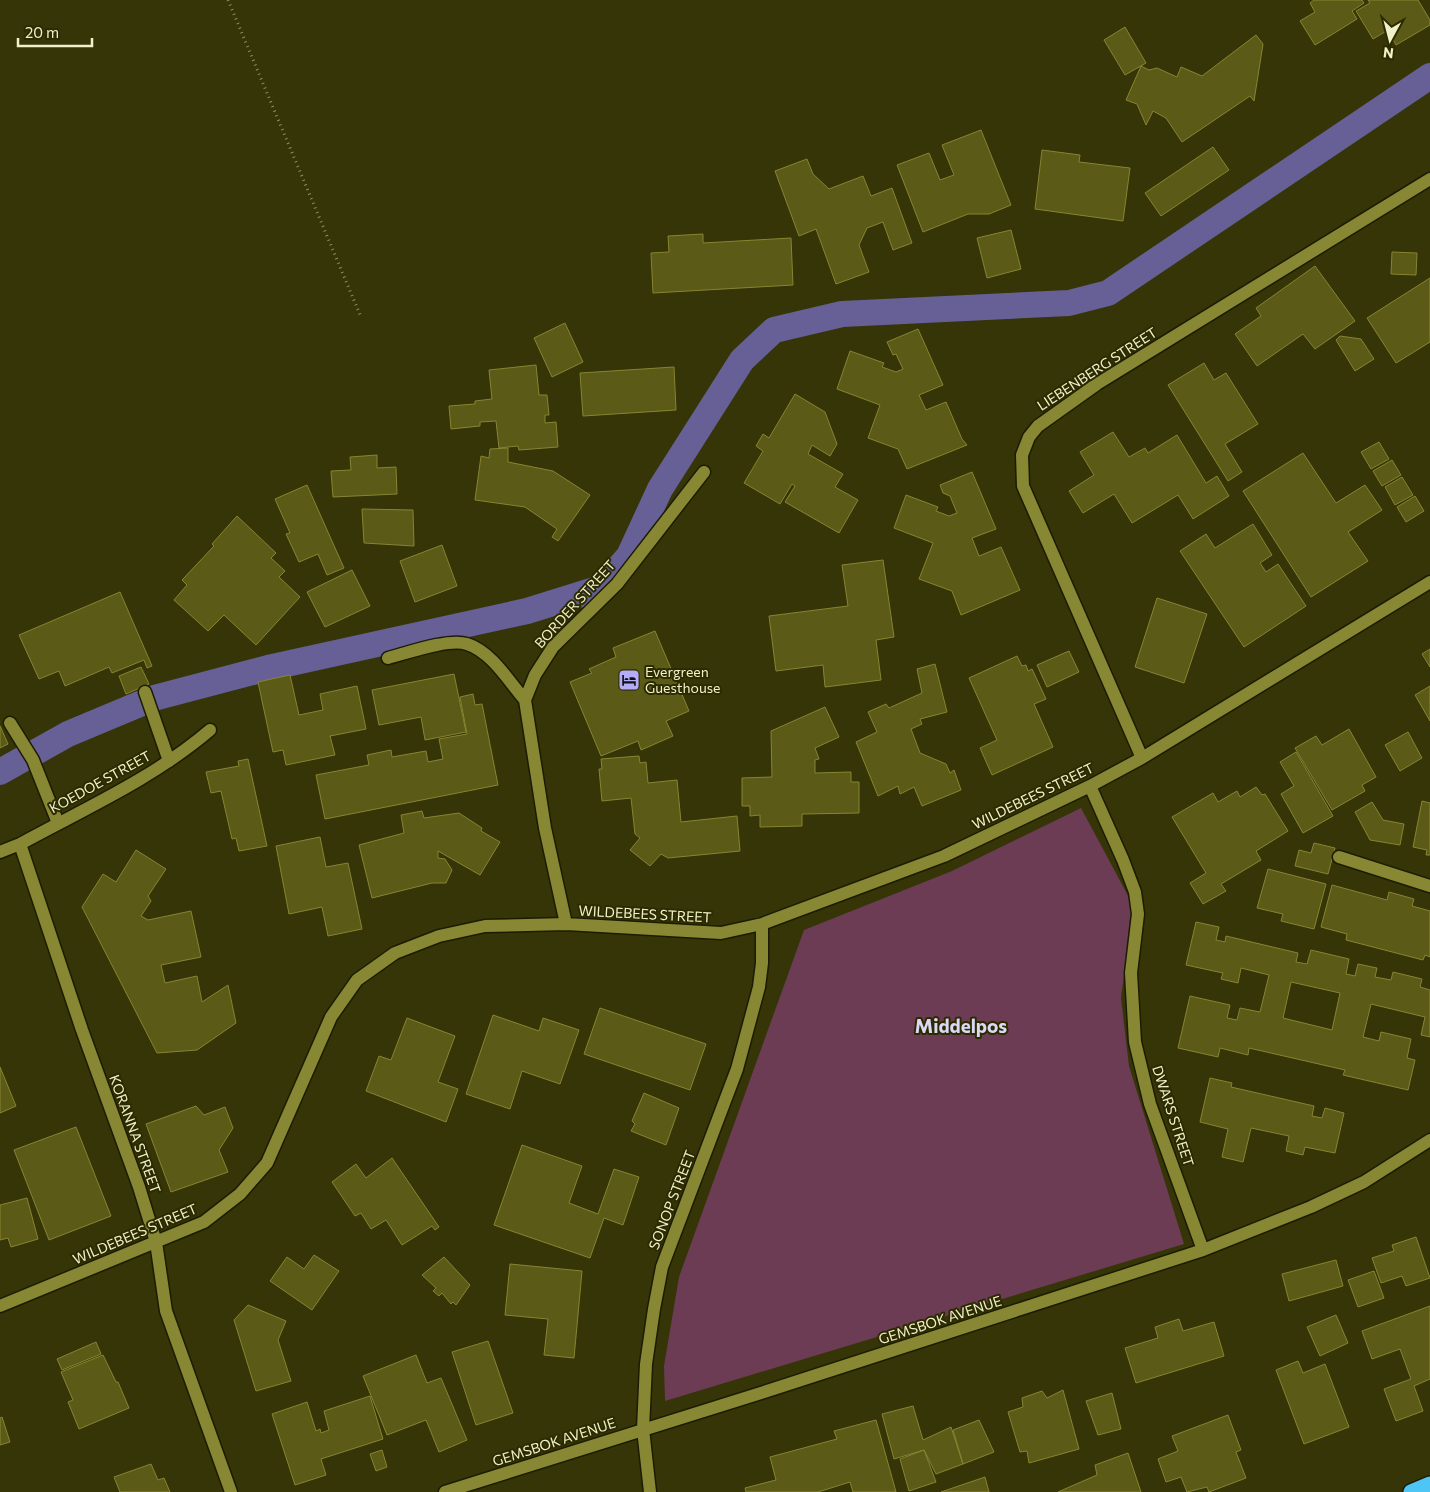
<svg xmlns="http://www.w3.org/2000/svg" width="1430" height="1492" font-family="Commissioner,sans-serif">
  <rect width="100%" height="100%" fill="#363507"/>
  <path fill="#6c3c55" d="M1081 808 1133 905 1121 998 1129 1066 1184 1244 665 1401 664 1366 679 1277 804 930 952 871Z"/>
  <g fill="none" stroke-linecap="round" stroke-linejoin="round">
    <path stroke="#666097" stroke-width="26" d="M154 698 268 668 527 611 601 588 629 556 660 489 742 360 774 330 842 314 1069 303 1108 293 1430 76
      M34 753 68 734 142 703
      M0 772 23 759"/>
  </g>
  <path fill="#5b5a16" stroke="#878532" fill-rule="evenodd" d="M1314 0H1362L1364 3 1352 11 1357 19 1315 45 1300 21 1315 12 1310 3Z
    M1368 0H1418L1430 20V25L1396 45 1388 30 1373 39 1356 11 1370 3Z
    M1125 27 1146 63 1125 75 1104 40Z
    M1256 35 1263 44 1254 101 1250 96 1182 142 1166 118 1153 111 1146 125 1137 104 1126 100 1141 66 1149 70 1157 68 1177 77 1181 67 1202 76Z
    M981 130 1011 205 989 214H968L923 232 897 165 929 153 940 180 954 175 942 145Z
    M1213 147 1229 170 1161 216 1145 193Z
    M1042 150 1080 155 1079 162 1130 168 1123 221 1035 209Z
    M807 159 813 174 829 189 863 176 871 196 892 188 912 243 893 250 883 222 867 228 859 245 869 272 836 284 816 229 799 236 775 171Z
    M1011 230 1021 269 987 278 977 238Z
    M703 234V243L791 238 793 285 653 293 651 253 669 252 668 236Z
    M1392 252 1417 253 1416 275 1391 274Z
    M1315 266 1355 321 1315 349 1303 334 1257 366 1235 334 1261 316 1256 308Z
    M1430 278V342L1396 363 1367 318Z
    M565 323 583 362 552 377 534 338Z
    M918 329 943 385 919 395 926 410 946 402 962 439 967 445 907 469 898 449 868 438 880 405 837 389 850 351 884 363 882 367 896 372 903 369 896 354 893 355 887 342Z
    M1340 336 1361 339 1374 359 1355 371 1336 340Z
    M1204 363 1214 380 1226 373 1258 424 1225 444 1242 472 1228 481 1168 385Z
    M536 365 539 395H547L549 415H545V423L556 422 558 447 519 450 518 446 499 448 496 421 480 422V426L451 429 449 406 475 404V401L492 399 489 370Z
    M674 367 676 410 583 416 580 373Z
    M795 394 825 412 837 444 830 456 812 445 808 454 843 474 835 487 858 500 839 533 785 502 795 486 792 484 780 504 744 483 763 451 756 446 763 434 769 438Z
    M1113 432 1129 457 1145 448 1148 453 1177 435 1206 483 1217 476 1229 496 1193 519 1178 495 1132 523 1114 494 1083 513 1069 491 1094 475 1080 452Z
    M1379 442 1389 459 1371 469 1361 452Z
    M508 448V462L553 471 590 495 558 541 552 537 557 529 525 507 475 500 481 456 489 458 490 449Z
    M1303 453 1336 503 1365 485 1382 510 1348 532 1368 561 1311 597 1243 491Z
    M377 455V468L396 467 397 494 333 497 331 471 351 470 350 457Z
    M1392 460 1401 475 1382 486 1373 471Z
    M972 472 996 529 972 538 979 556 1001 547 1020 590 961 615 952 591 919 579 933 543 894 528 906 495 938 507 936 511 949 516 957 513 950 496 943 493 940 485Z
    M1402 477 1413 495 1395 505 1385 487Z
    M307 485 344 568 327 575 318 554 299 562 286 534 290 533 275 499Z
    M1415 496 1424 511 1406 522 1397 507Z
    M362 509 413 510 414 546 364 543Z
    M237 516 276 553 271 558 285 571 279 577 300 597 256 645 224 615 208 631 174 600 187 585 182 580 214 546 212 544Z
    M1253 524 1272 555 1260 563 1266 572 1278 564 1306 606 1244 647 1180 551 1206 534 1215 548Z
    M442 545 457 586 415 602 400 561Z
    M883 560 894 637 876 640 881 680 825 687 823 665 776 671 769 616 848 606 842 565Z
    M352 570 370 606 325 627 307 592Z
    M120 592 152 666 147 668 144 660 112 673 109 667 65 686 59 671 39 679 19 635Z
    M1157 598 1207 614 1184 683 1135 667Z
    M655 631 689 711 666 721 673 736 641 750 638 741 601 756 570 682 592 673 589 669 616 657 613 648Z
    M1430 649V667L1422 654Z
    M1069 651 1079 672 1047 687 1037 665Z
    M1017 656 1022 666 1026 665 1028 671 1032 669 1046 699 1034 704 1053 747 992 775 980 748 997 740 969 678Z
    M935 664 947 712 920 719 922 724 911 729 920 753 946 764 950 773 954 770 961 790 922 806 914 787 900 794 898 786 878 796 856 742 877 732 868 712 886 704 889 708 922 693 917 669Z
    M141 667 149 684 126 694 119 676Z
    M454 674 466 732 425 740 421 717 379 725 372 690Z
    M290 675 299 715 323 710 320 694 357 686 366 729 330 736 335 755 286 765 283 750 273 752 258 682Z
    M1430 686V721L1415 695Z
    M473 694 475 705 482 704 498 785 325 819 316 775 369 765 367 755 391 750 392 757 426 751 428 762 443 759 439 739 467 734 460 697Z
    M825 707 839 737 815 748 819 759 815 760V773L851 772V782H859V813L802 814V826L760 827V815L750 816V806H742V778L772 777 771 731Z
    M0 726 8 744 0 748Z
    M1349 729 1376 777 1362 785 1365 791 1332 810 1295 748 1316 736 1322 745Z
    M1408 732 1422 758 1400 771 1385 745Z
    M1296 752 1333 816 1303 833 1281 794 1294 786 1280 762Z
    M639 756 640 763 646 762 648 783 677 780 681 822 737 816 740 851 668 858 661 854 650 866 630 850 640 838 635 834 631 798 602 801 599 769H602L601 759Z
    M248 759 267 846 239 851 236 838 232 839 221 791 211 793 206 772 239 766 238 761Z
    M1256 787 1262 795 1265 794 1288 831 1256 851 1261 860 1221 884 1226 891 1203 904 1190 883 1206 873 1172 817 1213 793 1218 802 1237 791 1240 797Z
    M1422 801 1430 803V855H1426L1427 850 1413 847Z
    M1372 802 1383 820 1404 824 1400 845 1370 840 1355 812Z
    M422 811 424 818 459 813 482 828 481 831 500 842 480 875 438 851V858L445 859 452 870 446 883H432L372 898 359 845 404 833 401 815Z
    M320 837 326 867 348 863 362 929 328 936 322 907 289 914 276 846Z
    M1314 843 1335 848 1328 874 1295 866 1299 850 1311 853Z
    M136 850 166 869 148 896 151 901 141 916 148 920 191 911 201 957 161 965 165 983 197 976 202 1002 228 985 236 1023 197 1050 157 1053 82 907 103 874 116 882Z
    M1268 869 1326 884 1314 929 1281 921 1283 914 1257 908Z
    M1332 885 1387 900 1389 892 1414 899 1412 906 1430 911V957L1425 955 1423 960 1346 940 1347 934 1321 927Z
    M1196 922 1219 927 1216 940 1225 942 1226 936 1298 953 1296 962 1307 964 1311 950 1349 959 1346 974 1355 976 1358 964 1377 968 1375 977 1391 980 1393 972 1422 979 1420 987 1430 990V1037L1421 1035 1425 1017 1371 1004 1363 1037 1379 1041 1381 1032 1411 1039 1407 1058 1415 1060 1408 1090 1343 1075 1345 1070 1249 1048 1248 1055 1220 1048 1218 1057 1178 1048 1190 996 1230 1005 1227 1018 1237 1020 1240 1008 1260 1012 1269 975 1241 968 1238 983 1221 979 1223 973 1186 965ZM1291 982 1340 993 1332 1030 1283 1018Z
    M600 1008 706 1044 690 1090 584 1054Z
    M493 1015 539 1031 543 1018 579 1030 560 1084 522 1071 510 1109 466 1094Z
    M407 1018 455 1036 438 1082 458 1089 446 1122 366 1091 379 1056 391 1060Z
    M0 1067 16 1106 0 1113Z
    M1210 1078 1232 1083 1231 1087 1314 1106 1312 1116 1322 1118 1325 1108 1344 1113 1335 1153 1305 1147 1303 1155 1286 1151 1289 1136 1251 1128 1243 1162 1222 1157 1228 1129 1200 1122Z
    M644 1093 679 1108 666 1145 631 1131 635 1124 632 1121Z
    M196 1106 204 1115 225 1107 233 1128 219 1150 228 1172 171 1192 146 1124Z
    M76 1127 111 1216 49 1240 14 1150Z
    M522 1145 582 1166 569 1203 598 1214 614 1169 639 1177 623 1225 604 1218 590 1258 494 1225Z
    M392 1158 439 1227 435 1230 432 1226 402 1245 386 1220 371 1229 361 1213 355 1216 332 1182 356 1164 366 1178Z
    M27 1198 38 1239 11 1247 8 1238 0 1240V1205Z
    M1416 1237 1430 1278 1406 1286 1402 1276 1381 1283 1372 1258 1394 1251 1392 1245Z
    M314 1255 339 1271 312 1310 270 1281 287 1257 304 1269Z
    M444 1257 470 1285 456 1305 453 1302 451 1304 442 1293 439 1296 433 1291 436 1288 422 1275Z
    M1336 1260 1343 1286 1289 1301 1282 1274Z
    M510 1264 582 1271 574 1358 544 1355 548 1319 505 1315Z
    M1374 1271 1384 1298 1358 1307 1348 1280Z
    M248 1305 286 1321 278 1340 291 1381 256 1391 234 1320Z
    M1430 1306V1379L1414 1386 1423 1411 1396 1421 1384 1389 1411 1379 1400 1349 1372 1359 1362 1331Z
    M1336 1315 1348 1343 1320 1356 1307 1327Z
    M1179 1319 1183 1331 1214 1322 1224 1356 1136 1383 1125 1348 1158 1338 1155 1327Z
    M488 1341 513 1413 476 1425 452 1352Z
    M96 1342 101 1354 62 1370 57 1359Z
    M103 1355 116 1382H118L129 1408 79 1429 68 1402 73 1400 61 1372Z
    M416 1355 427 1383 441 1378 467 1440 439 1452 426 1420 387 1435 363 1376Z
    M1298 1361 1303 1373 1325 1364 1349 1427 1304 1444 1276 1370Z
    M1063 1390 1079 1449 1029 1463 1027 1451 1020 1452 1008 1412 1023 1407 1022 1398 1042 1391 1047 1398Z
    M1112 1393 1121 1429 1098 1435 1086 1401Z
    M370 1396 383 1439 321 1459 326 1475 295 1485 272 1414 307 1402 316 1431 320 1429 321 1433 329 1430 324 1411Z
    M913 1406 923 1440 951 1427 963 1464 936 1474 924 1450 894 1459 882 1414Z
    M1228 1415 1241 1450 1236 1452 1246 1478 1209 1492 1207 1487 1187 1492 1181 1477 1166 1482 1158 1459 1178 1451 1172 1436Z
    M2 1417 10 1442 0 1445V1418Z
    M876 1420 896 1492H853L850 1482 818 1492H746L745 1488 776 1480 770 1457 837 1439 834 1431Z
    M979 1420 994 1452 963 1464 953 1430Z
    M382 1450 387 1467 376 1471 370 1454Z
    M924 1450 936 1482 909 1491 900 1459Z
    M1128 1453 1141 1492H1058L1097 1475 1095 1465Z
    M151 1464 158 1480 164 1478 170 1492H120L114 1477Z
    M985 1477 989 1492H941Z"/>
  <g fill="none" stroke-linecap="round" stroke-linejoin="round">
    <g stroke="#1c1c03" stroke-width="15">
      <path id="lane" d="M145 692 169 761
        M10 723 33 760 58 823"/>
    </g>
    <g stroke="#1c1c03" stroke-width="15">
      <path id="street" d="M388 658C407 653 449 638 467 644 492 652 509 682 525 700
        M1142 758 1023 486 1022 455 1029 437 1038 426 1097 384 1430 179
        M1090 786 1123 860 1135 892 1138 914 1131 973 1135 1042 1150 1104 1203 1250
        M20 844 82 1030 139 1187 156 1242 166 1311 231 1492
        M0 852 20 844C84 809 154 778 210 730
        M1339 857 1430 886
        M566 924 545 828 525 700 535 675 553 647 617 584 704 472
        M0 1306 204 1222 240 1194 267 1163 331 1017 357 980 395 953 439 936 485 926 566 924 721 933 762 924 944 856 1090 786 1142 758 1430 582
        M445 1492 761 1393 1203 1250 1311 1207 1364 1182 1430 1140
        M650 1492 643 1429 646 1364 654 1309 662 1267 737 1069 759 987 762 963V924"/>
    </g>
    <g stroke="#1c1c03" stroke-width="18">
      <path id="highway" d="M1411 1492 1430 1484"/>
    </g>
    <path stroke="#8f8f64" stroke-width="3" stroke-dasharray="1 4" stroke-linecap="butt" d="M228 0 361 317"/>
    <use href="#lane" stroke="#888734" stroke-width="12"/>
    <use href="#street" stroke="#888734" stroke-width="12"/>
    <use href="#highway" stroke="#4ec6f5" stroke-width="15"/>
  </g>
  <defs>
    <g id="hotel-square" transform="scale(1.125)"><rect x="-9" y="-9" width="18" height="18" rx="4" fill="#b4acf9" stroke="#2c2b00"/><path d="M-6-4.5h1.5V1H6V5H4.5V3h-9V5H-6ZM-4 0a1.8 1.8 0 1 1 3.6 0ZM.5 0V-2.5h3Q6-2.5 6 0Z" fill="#111"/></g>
  </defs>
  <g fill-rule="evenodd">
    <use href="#hotel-square" x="629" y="680"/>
  </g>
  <g text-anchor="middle" stroke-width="4" stroke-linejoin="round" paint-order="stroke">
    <g font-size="14" fill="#f0f1c9" stroke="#2c2b00">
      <text transform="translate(1097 369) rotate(-33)" y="5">LIEBENBERG STREET</text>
      <text transform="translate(575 604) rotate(-48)" y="5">BORDER STREET</text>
      <text transform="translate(100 782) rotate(-29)" y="5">KOEDOE STREET</text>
      <text transform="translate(1033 796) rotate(-26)" y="5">WILDEBEES STREET</text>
      <text transform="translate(645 914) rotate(3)" y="5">WILDEBEES STREET</text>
      <text transform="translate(1173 1116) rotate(72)" y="5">DWARS STREET</text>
      <text transform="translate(135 1134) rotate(70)" y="5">KORANNA STREET</text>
      <text transform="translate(672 1200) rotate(-69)" y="5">SONOP STREET</text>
      <text transform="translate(135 1234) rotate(-23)" y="5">WILDEBEES STREET</text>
      <text transform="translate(940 1320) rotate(-18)" y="5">GEMSBOK AVENUE</text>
      <text transform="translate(554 1442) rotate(-18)" y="5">GEMSBOK AVENUE</text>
    </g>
    <g font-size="14" fill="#f0f1c9" stroke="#2c2b00" text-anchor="start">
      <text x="645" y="677">Evergreen<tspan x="645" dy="16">Guesthouse</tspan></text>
    </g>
    <g font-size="19" font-weight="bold" fill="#dbd9f6" stroke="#2c2b00">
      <text x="961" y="1033">Middelpos</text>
    </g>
  </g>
  <g transform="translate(1390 40) rotate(187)" stroke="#2c2b00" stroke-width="4" paint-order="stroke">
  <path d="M0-4L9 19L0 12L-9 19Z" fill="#f0f1c9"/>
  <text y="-8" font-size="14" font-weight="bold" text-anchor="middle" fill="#f0f1c9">N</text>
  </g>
  <path d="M18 38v8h74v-8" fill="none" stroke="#f0f1c9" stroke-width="2.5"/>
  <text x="25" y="38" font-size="15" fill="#f0f1c9" stroke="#2c2b00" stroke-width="4" paint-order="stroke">20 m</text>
</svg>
